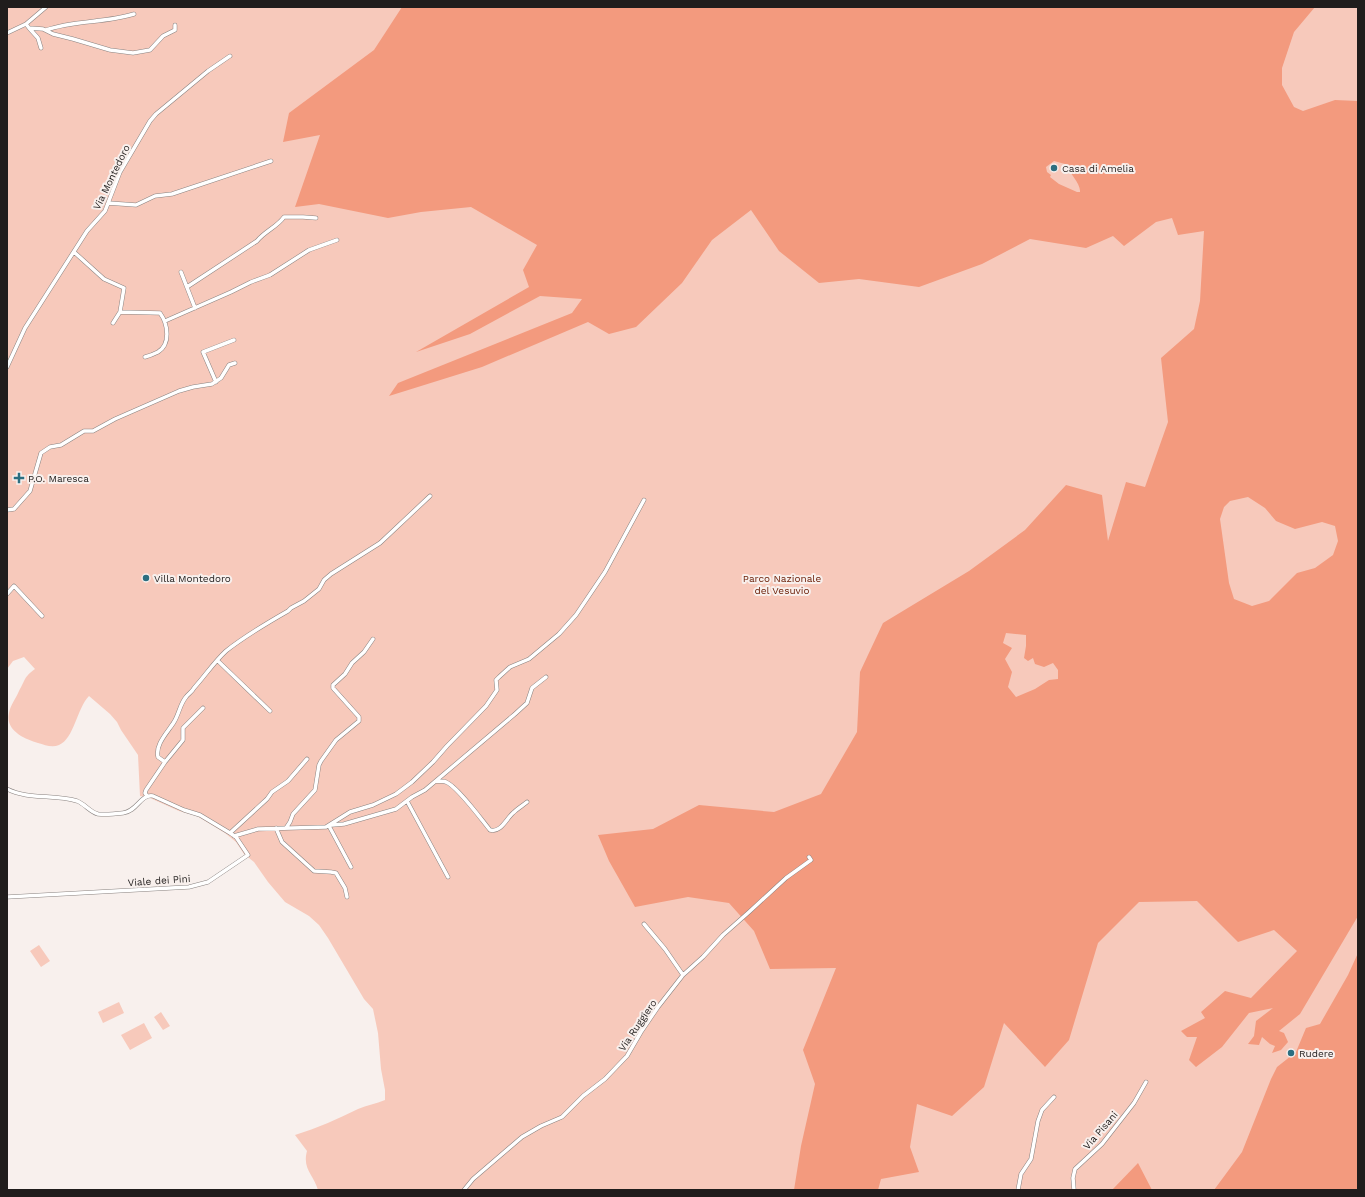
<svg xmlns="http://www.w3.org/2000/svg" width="1365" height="1197" font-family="'Work Sans',sans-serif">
  <rect width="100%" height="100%" fill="#f8f0ed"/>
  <path fill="#f7c9bb" d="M7 7H1358V1190H318C314 1175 302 1169 307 1151L295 1135C317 1128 338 1119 358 1109 367 1105 376 1104 385 1100V1090L381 1069 378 1033 373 1009 364 999 328 938 319 925 309 916 285 902 268 882 254 862 244 854 236 842 225 833 197 816 179 811 150 798 140 796 138 755 121 730 117 722 110 714 89 696C77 708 74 739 59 745 52 748 45 745 38 743 25 739 5 731 9 713 10 706 16 698 19 691 26 679 23 678 35 669L24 657 13 661 7 669Z
    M39 945 50 961 41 967 30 951Z
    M119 1002 124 1013 103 1023 98 1012Z
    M161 1012 170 1026 163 1030 154 1017Z
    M144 1023 152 1038 130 1050 121 1035Z"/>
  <path fill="#f39a7e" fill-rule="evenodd" d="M402 7H1315L1294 32 1282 68V85L1294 107 1303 111 1335 100 1358 101V916L1300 1014 1279 1031 1284 1033 1288 1042 1281 1050 1272 1053 1275 1046 1270 1044 1262 1037 1259 1045 1248 1044 1254 1036 1256 1021 1273 1008 1249 1013 1222 1047 1196 1067 1189 1060 1197 1037H1187L1181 1031 1205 1018 1201 1012 1225 991 1251 998 1297 951 1274 930 1238 942 1197 901 1139 902 1098 943 1069 1040 1045 1067 1004 1023 984 1087 952 1116 917 1104 910 1147 919 1172 881 1179 878 1190H794L801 1146 815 1084 803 1050 836 968 770 969 754 931 729 903 688 897 635 907 609 861 598 835 653 829 699 805 774 812 821 794 857 732 860 672 883 623 969 571 1025 530 1066 485 1102 495 1108 541 1126 482 1145 487 1168 422 1161 358 1194 329 1200 301 1204 231 1178 235 1172 218 1156 222 1124 246 1113 236 1086 248 1030 239 982 264 919 287 859 279 819 283 779 251 751 210 712 240 682 283 636 327 609 334 588 322 482 367 389 396 398 383 572 313 582 299 540 296 470 334 416 352 529 287 523 270 537 245 471 207 421 212 388 218 319 204 295 207 320 135 283 142 289 113 374 50ZM1054 161 1065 164C1069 172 1081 184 1080 192H1077L1059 184 1050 177 1051 175 1047 172 1046 167ZM1248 497 1265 508 1276 521 1295 529 1322 522 1335 526 1338 541 1333 555 1315 568 1297 573 1269 601 1252 606 1234 599 1229 583 1220 519 1224 507 1230 501ZM1006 633 1026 635V646L1024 658 1028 661 1033 658 1035 664 1044 667 1053 663 1058 670V679L1049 680 1035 689 1016 697 1008 687 1012 672 1005 659 1012 648 1003 643Z
    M1358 953V1190H1214L1242 1152 1271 1079 1277 1067 1296 1052 1306 1028 1320 1024 1348 975Z
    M1138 1163 1152 1190H1112Z"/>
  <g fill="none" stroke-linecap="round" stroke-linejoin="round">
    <g stroke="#8a8380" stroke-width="4.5">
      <path id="street" d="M26 24 29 28 43 29 53 34 73 39 110 50 133 53 150 50 163 36 175 30V25
        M29 28 38 38 41 48
        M46 30C74 20 106 23 134 14
        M7 33 26 24 46 7
        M108 203 136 205 155 196 172 194 271 161
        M74 252 104 279 124 288 120 312 113 323
        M181 272 195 308
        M187 287 257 241C265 231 277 227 284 217H303L316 218
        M120 312 160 313C168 324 171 344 158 352 154 354 149 356 145 357
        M165 321 231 292 251 282 270 275 309 250 337 240
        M7 367 25 328 87 231 105 211 120 172 150 121 156 114 208 71 230 56
        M216 382 203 352 234 340
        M7 510 14 509 30 491 41 453 50 447 61 445 84 431H93L115 419 179 391 193 387 212 384 221 378 229 365 235 363
        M7 594 14 586 42 616
        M218 661 270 711
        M165 762 158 757C155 744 168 732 174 722 179 714 180 704 186 697 188 694 192 692 194 688 205 676 214 662 226 651 245 636 267 623 288 611L291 608 304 601 319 589 324 580 331 574 380 543 430 496
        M436 781C439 781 443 781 446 782 457 786 481 819 490 830 501 833 506 819 513 813 517 809 522 806 527 802
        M7 789C29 800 54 794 77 801 85 804 90 812 98 814 106 815 115 814 123 813 138 811 140 794 153 796L184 810 200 815 230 833 236 837 248 855 208 882 189 887 7 897
        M147 796 145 793 146 790 165 762 183 740V728L203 708
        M407 801 448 877
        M332 825 344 824 396 809 412 797 425 790 515 714 527 703 532 688 546 677
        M329 826 351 867
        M276 828 282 842 314 871 331 872 336 873 345 888 347 897
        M286 828 290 822 293 814 315 790 319 765 321 761 336 740 359 721V717L333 688V685L345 674 352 663 364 652 373 639
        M230 833 267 799 272 792 288 781 307 759
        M234 836 258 829 326 827 350 812 373 805 396 794 412 782 433 762 447 746 486 706 497 690 496 680 499 677 510 667 529 659 559 634 576 615 605 572 644 500
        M644 924 665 949 683 975
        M464 1190 473 1179 522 1137 541 1126 562 1117 583 1096 605 1079 627 1056 641 1032 658 1007 683 975 703 957 723 935 749 912 786 878 811 860 809 857
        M1018 1190 1021 1174 1031 1159 1038 1121 1042 1110 1054 1097
        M1074 1190 1073 1178 1075 1169 1102 1144 1134 1103 1146 1082"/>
    </g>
    <use href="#street" stroke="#fff" stroke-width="3.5"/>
  </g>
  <g fill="#2c6e80" stroke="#f8f0ed" stroke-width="1.5">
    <circle cx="1054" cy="168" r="4"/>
    <path d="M17 472h4v4h4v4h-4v4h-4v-4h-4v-4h4z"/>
    <circle cx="146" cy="578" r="4"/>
    <circle cx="1291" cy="1053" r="4"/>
  </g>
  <g text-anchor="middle" stroke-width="4" stroke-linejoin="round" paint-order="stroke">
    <g font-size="10" fill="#201d1c" stroke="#f8f0ed" text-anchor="start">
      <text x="1062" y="172">Casa di Amelia</text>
      <text x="28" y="482">P.O. Maresca</text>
      <text x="154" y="582">Villa Montedoro</text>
      <text x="1299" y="1057">Rudere</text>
    </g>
    <g font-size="10" fill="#201d1c" stroke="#f8f0ed">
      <text transform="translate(111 177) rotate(-64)" y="4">Via Montedoro</text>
      <text transform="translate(159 880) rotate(-4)" y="4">Viale dei Pini</text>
      <text transform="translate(637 1025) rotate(-56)" y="4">Via Ruggiero</text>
      <text transform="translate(1100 1130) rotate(-49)" y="4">Via Pisani</text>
    </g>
    <g font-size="10" fill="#671900" stroke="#f8f0ed">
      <text x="782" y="582">Parco Nazionale<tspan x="782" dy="12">del Vesuvio</tspan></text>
    </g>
  </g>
  <rect width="1365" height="1197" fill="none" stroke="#201d1c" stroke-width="16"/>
</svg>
